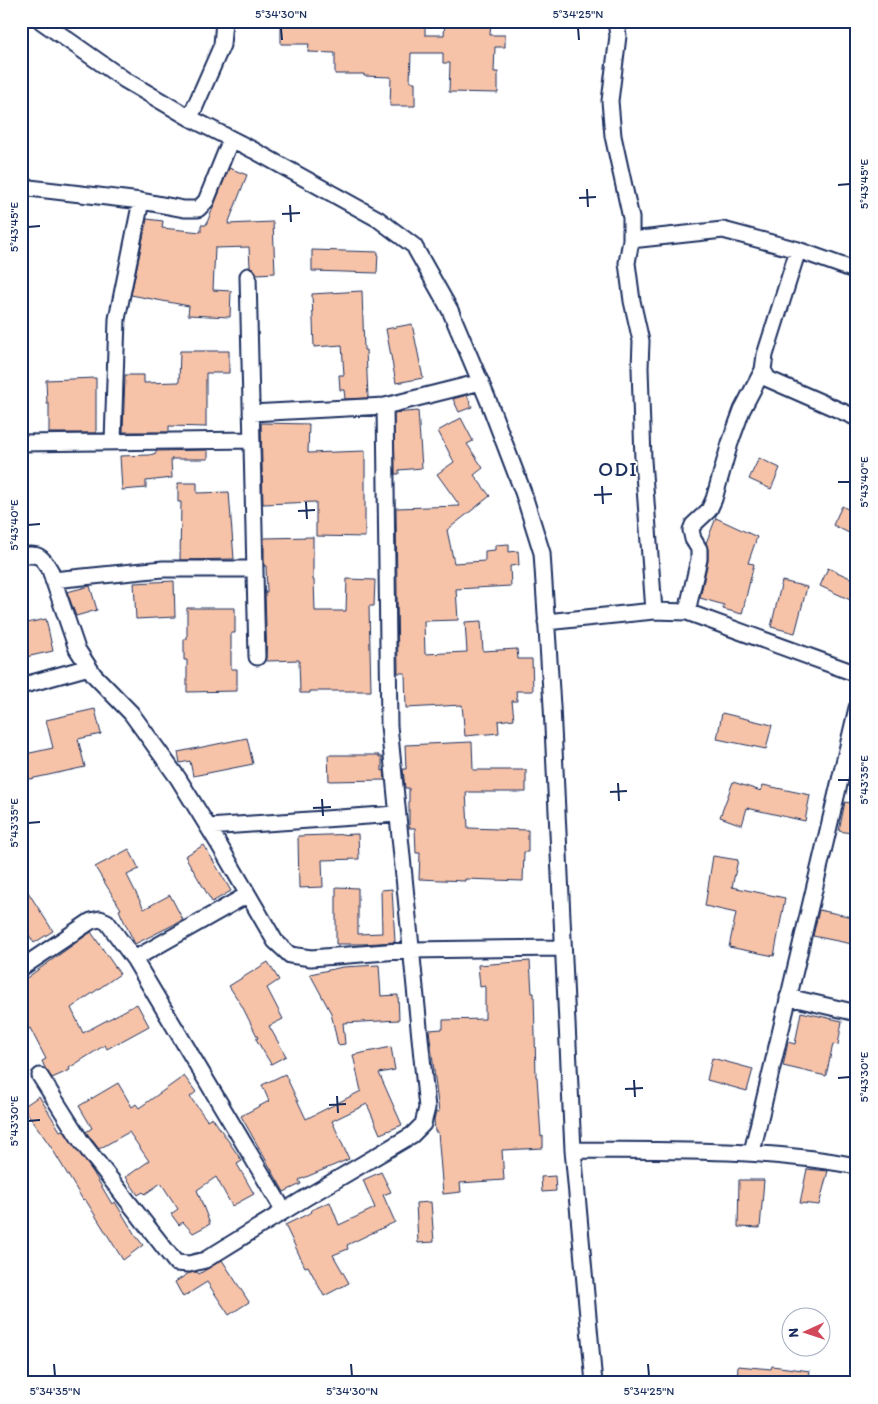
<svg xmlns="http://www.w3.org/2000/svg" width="878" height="1404" font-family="Itim,sans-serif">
  <rect width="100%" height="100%" fill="#fff"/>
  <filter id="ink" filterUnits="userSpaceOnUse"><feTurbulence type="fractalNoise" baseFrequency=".02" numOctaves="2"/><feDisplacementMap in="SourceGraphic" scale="10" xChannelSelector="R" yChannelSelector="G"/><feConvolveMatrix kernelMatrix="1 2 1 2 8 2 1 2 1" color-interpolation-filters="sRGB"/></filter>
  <g filter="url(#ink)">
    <path fill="#f7c3a8" stroke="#1b2f5e" d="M281 21H425V35H444L445 21H491L490 35H505V47H495L494 72H498V93L449 92 450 63H443V53H411L410 82H415V106H390L391 77 364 76V74H335V53L308 52 309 44H281Z
      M229 168 247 175 228 224 273 222 275 273 257 274 253 268 250 267 249 247 215 248 213 290 231 291 230 317 188 315 189 306 131 295 147 219 163 221 162 228 201 232V225H206Z
      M312 250 378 252 377 273 312 271Z
      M362 291 364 350H366L368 398 345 399 344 390H340L339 375H344L342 345 314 347 312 294Z
      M412 324 423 378 396 383 386 329Z
      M180 351H229V373H206V427L169 426V432H123L125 375H144V383L179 382Z
      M96 378V433H49V404H47L46 380Z
      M467 395 472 407 459 412 453 399Z
      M418 411 422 468 399 470V474H395L394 413Z
      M461 418 473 441 467 444 483 468 474 475 490 496 447 530 454 563 485 561V551L495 550V545L509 544V552L518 551 519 565 510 566 511 586 456 589 458 620 424 621 425 654 467 652 465 622 481 621 483 651 517 649 518 659H532L533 691H516L517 701H512L514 719 498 721 499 733 465 736 462 705 406 708 405 673H398L396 508 460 506 437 474 454 462 438 431Z
      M261 423 309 424 308 453 365 451V537L316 536V502L263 504Z
      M208 450V459H171L172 478 146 481V488L122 490 120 456 150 455 156 453V451Z
      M759 458 780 468 771 489 749 479Z
      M178 483H197V493L229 492 234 559 180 560 181 502H178Z
      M842 506 857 514V537L833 525Z
      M716 518 757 537 748 563 754 564 742 614 723 609 724 605 700 598 708 561V549L706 543Z
      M313 537V580H314L315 611H346L347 579 375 580 374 606H369L371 691H310V693H300L299 660 267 661 265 592H267L266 566H264V538Z
      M828 568 857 581V603L820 586Z
      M174 581 175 617 136 619 134 583Z
      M782 581 807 587 795 633 771 627Z
      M90 586 97 610 76 616 67 592Z
      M187 608H235V633H231V669H237V691L187 692V660H184V639H187Z
      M46 619 53 651 21 658V635H25L22 624Z
      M95 709 101 734 78 739 85 767 21 781V755L53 748 46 720Z
      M722 713 772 725 766 749 717 739Z
      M247 738 253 764 193 776 190 761 180 763 178 752Z
      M472 742 473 770H526V792H466L468 828 528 830V852H524L523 881 465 879V881L419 879 420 853H416L415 828H409V788H405L403 769H406L405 745Z
      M328 755H379V757H382V771L384 770 385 780 329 781Z
      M733 782 761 791 763 785 810 795 805 821 747 808 742 825 720 817Z
      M845 802 857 804V834L839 831Z
      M358 834 359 859 322 860 323 887 299 888 298 836Z
      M204 845 231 891 212 902 185 856Z
      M129 849 139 869 127 875 144 909 170 895 183 920 135 944 122 917 119 910 121 909 95 867Z
      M713 856 738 860 732 887 785 898 774 956 729 947 736 913 705 906Z
      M21 881 53 931 34 943 21 922Z
      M336 887 358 888V934L382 933 381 890 392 889 395 942 363 944H336Z
      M819 910 857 918V945L813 936Z
      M91 932 120 974 71 1008 83 1033 137 1004 149 1026 107 1049 105 1045 69 1068 70 1070 52 1078 45 1068 42 1061 46 1059 30 1028 21 1033V982Z
      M530 961 532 993H534L536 1077H537L541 1137 543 1136V1148L502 1150 504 1180 460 1183 461 1192 443 1194 438 1132H435L434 1119 436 1112H439L429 1030 443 1029V1020L485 1019V986L480 987 478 965Z
      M268 962 279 980 267 988 283 1019 269 1026 286 1056 271 1064 256 1039 258 1038 242 1006 229 986Z
      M379 965 381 996 398 995 399 1020 343 1023 345 1044 338 1045 331 1013 310 974 343 967Z
      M801 1012 842 1021 838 1045 833 1044 826 1076 783 1066 788 1042 795 1044Z
      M391 1047 395 1070 379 1073 402 1125 380 1134 367 1104 332 1121 349 1159 299 1180 301 1184 284 1192 241 1116 269 1101 262 1085 285 1074 306 1119 361 1091 353 1055Z
      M712 1058 753 1069 747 1091 707 1080Z
      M184 1076 196 1092 190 1097 207 1120 212 1117 242 1161 237 1164 254 1194 232 1206 216 1177 197 1190 210 1224 193 1233 183 1222 179 1225 171 1214 178 1209 161 1183 145 1194 143 1192 138 1195 126 1177 149 1161 129 1132 99 1149 86 1132 92 1128 79 1106 118 1083 132 1107 136 1104 139 1108Z
      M39 1096 60 1131 63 1130 93 1172 112 1204 115 1202 135 1235 143 1245 123 1260 85 1199 83 1200 51 1147 23 1107Z
      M807 1169 828 1171 819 1205 800 1203Z
      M381 1172 391 1192 383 1195 395 1222 347 1245 348 1249 333 1255 349 1283 324 1296 308 1266 305 1267 285 1225 312 1212 311 1210 330 1202 339 1225 375 1208 363 1180Z
      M555 1176 556 1191 542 1192 541 1177Z
      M739 1180H764L760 1228 738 1227Z
      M431 1202 434 1242 418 1243 416 1203Z
      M222 1260 249 1302 229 1315 207 1282 183 1297 175 1282 189 1273 197 1272 199 1274Z
      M738 1366 771 1369 772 1366 810 1371 808 1383H737Z"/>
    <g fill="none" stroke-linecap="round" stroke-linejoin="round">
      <g stroke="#1b2f5e" stroke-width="19">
        <path id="street" d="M41 21 125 80 190 118 255 151 378 219 414 246 450 310 488 400 523 492 542 553 552 706 573 1150 594 1383
          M616 21 618 36 610 101 613 136 631 218V240L627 263 632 301 641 341 640 368 643 460 654 611
          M190 118 222 45 224 21
          M21 187 141 201 184 209H198L206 201 231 139
          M631 240 723 230 798 250 857 271
          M248 276 257 657
          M763 370 768 379 857 418
          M251 413 385 406 481 382
          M113 442 117 319 141 201
          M21 443 252 440
          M21 556C38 553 42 556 50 570L77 649 94 675 131 713 178 778 218 843 275 941 290 955 311 958 411 950 563 948
          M53 580 163 569H255
          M687 612 699 559V549L693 539 691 530 693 525 709 510 714 499 730 443 742 410 763 370 765 355 798 250
          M546 622 654 611 687 612 857 674
          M21 686 89 667
          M208 827 397 814
          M134 959 247 895
          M21 968 91 921 100 919 107 922 134 959 284 1211
          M788 997 857 1013
          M40 1076 81 1141 176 1263 189 1264 205 1260 307 1197 412 1135 423 1124 427 1108 389 726 385 406
          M573 1150C668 1151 763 1148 857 1166
          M752 1152 857 708"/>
      </g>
      <use href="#street" stroke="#fff" stroke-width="15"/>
    </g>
  </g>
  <path fill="none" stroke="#1b2f5e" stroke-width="2" d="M281 28 282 40M578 28 579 40M838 185 850 184M587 189 588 207M579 198 596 197M290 205 291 222M282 214 300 213M28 227 40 226M838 482H850M602 486 603 504M594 495 612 494M306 502 307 519M298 511 315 510M28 525 40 524M838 780H850M618 783 619 801M610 792 627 791M322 799 323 816M313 808 331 807M28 823 40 822M838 1078 850 1077M634 1080 635 1097M625 1089 643 1088M337 1096 338 1113M329 1105 346 1104M28 1121 40 1120M54 1364 55 1376M351 1364 352 1376M648 1364 649 1376"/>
  <g text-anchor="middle" stroke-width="4" stroke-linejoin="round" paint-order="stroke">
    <g font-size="21" letter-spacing="1" fill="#1b2f5e" stroke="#fff">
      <text x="618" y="476">ODI</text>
    </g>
  </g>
  <rect width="878" height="1404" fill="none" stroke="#fff" stroke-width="55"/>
  <g transform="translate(806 1332) rotate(267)"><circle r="24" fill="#ffffff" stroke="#a4acbf"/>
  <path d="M0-4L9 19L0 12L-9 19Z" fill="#d1495b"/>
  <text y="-8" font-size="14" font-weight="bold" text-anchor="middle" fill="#1b2f5e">N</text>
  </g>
  <rect x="28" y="28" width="822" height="1348" fill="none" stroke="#1b2f5e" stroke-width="2"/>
  <g font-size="12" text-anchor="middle" fill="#1b2f5e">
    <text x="281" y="18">5°34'30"N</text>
    <text x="578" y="18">5°34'25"N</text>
    <text transform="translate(864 184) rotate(-90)" y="4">5°43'45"E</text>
    <text transform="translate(14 227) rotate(-90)" y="4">5°43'45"E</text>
    <text transform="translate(864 482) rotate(-90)" y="4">5°43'40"E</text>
    <text transform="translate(14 525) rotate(-90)" y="4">5°43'40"E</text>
    <text transform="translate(864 780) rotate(-90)" y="4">5°43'35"E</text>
    <text transform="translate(14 823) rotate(-90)" y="4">5°43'35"E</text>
    <text transform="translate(864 1077) rotate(-90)" y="4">5°43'30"E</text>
    <text transform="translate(14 1121) rotate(-90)" y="4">5°43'30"E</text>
    <text x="55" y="1395">5°34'35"N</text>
    <text x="352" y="1395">5°34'30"N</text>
    <text x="649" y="1395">5°34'25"N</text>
  </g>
</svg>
